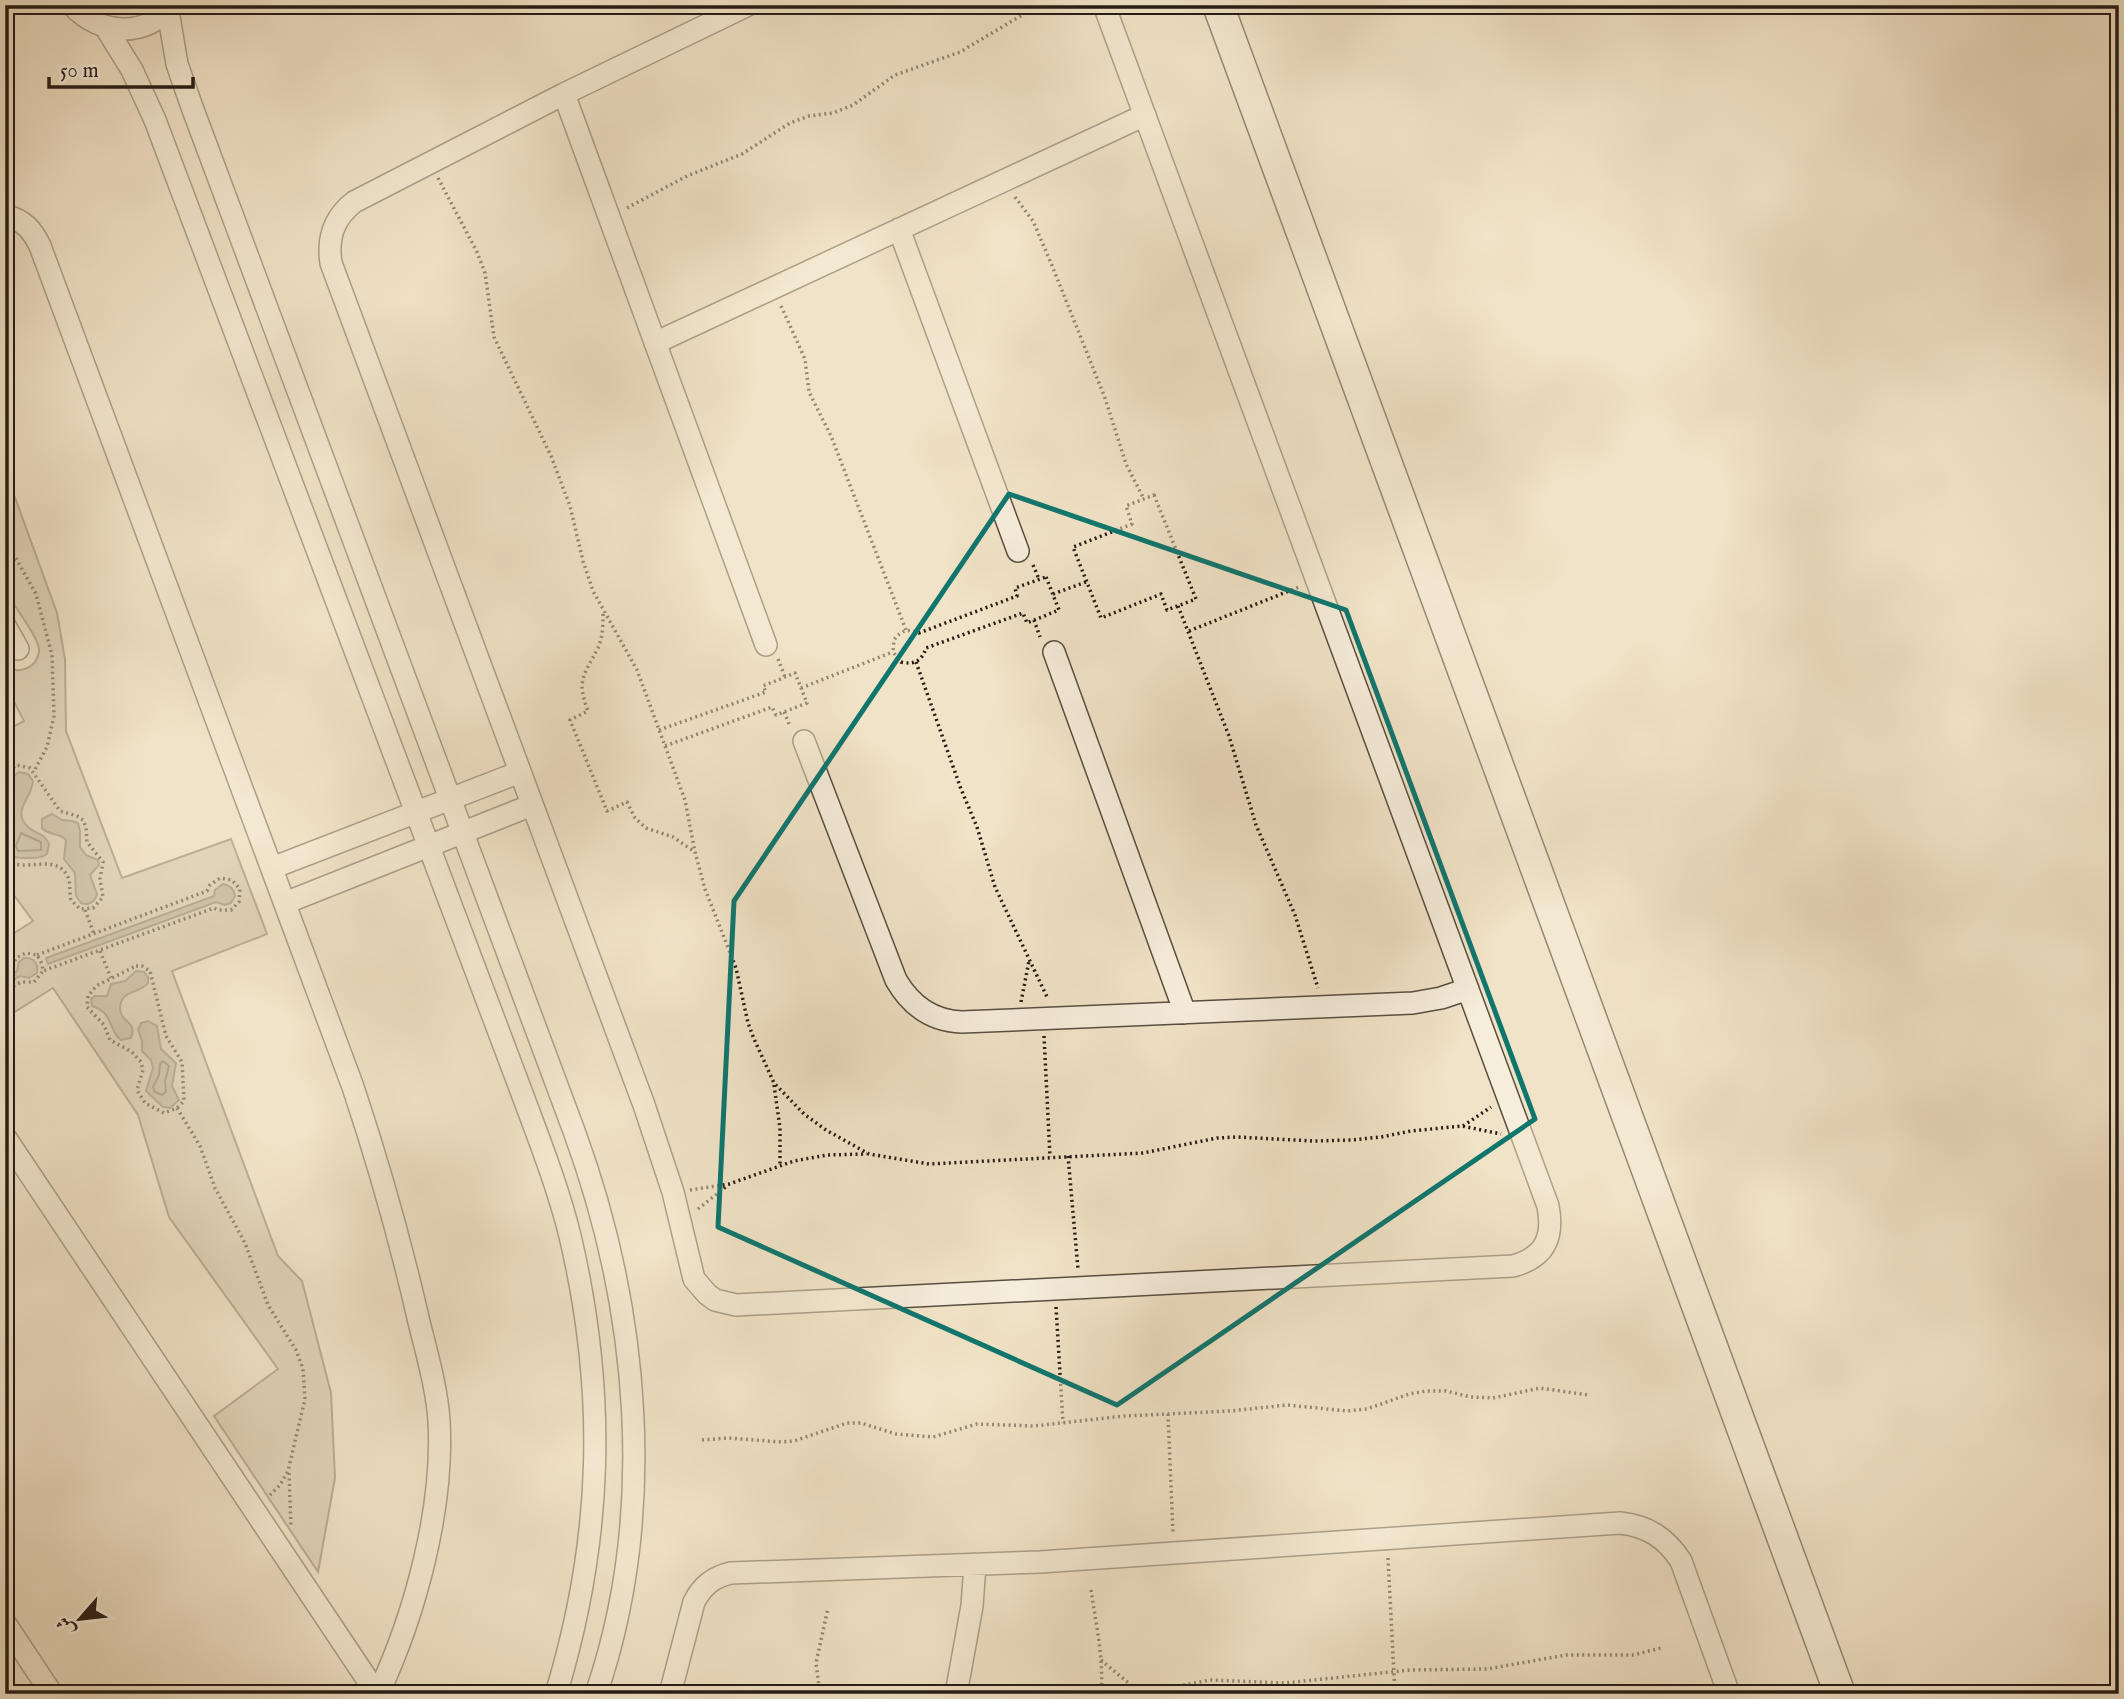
<svg xmlns="http://www.w3.org/2000/svg" width="2124" height="1699" font-family="'IM FELL English',Amiri,serif">
  <rect width="100%" height="100%" fill="#f1e3c7"/>
  <filter id="stains"><feTurbulence type="fractalNoise" baseFrequency=".00286" numOctaves="4"/><feColorMatrix values="0 0 0 0 .2 0 0 0 0 .09 0 0 0 0 .02 0 0 0 .5 -.17"/></filter>
  <radialGradient id="worn" r=".72"><stop offset=".6" stop-color="#630" stop-opacity="0"/><stop offset="1" stop-color="#630" stop-opacity=".3"/></radialGradient>
  <path fill="#cec1a9" stroke="#7a6e5e" stroke-width="2" d="M5 470 57 613 65 659 66 731 122 878 231 839 267 934 172 971 278 1256 302 1281 331 1393 335 1478 318 1572 214 1416 278 1369 169 1217 138 1115 53 988 5 1018V939L33 921 5 883V731L24 721 5 684V667C19 674 36 669 39 652 41 639 12 605 6 590 3 581 5 567 5 557 5 528 5 499 5 470Z"/>
  <path fill="#ac9f8a" stroke="#766b5b" stroke-width="2" d="M19 772 28 774 33 781C32 798 11 811 28 827 35 834 45 833 49 844L47 854C40 859 38 857 30 858 4 859 9 854 12 833 10 829 7 826 6 822 0 810 7 779 19 772Z
    M52 814 62 820 72 821 78 823 80 831V847L86 855 98 860 99 865 90 875 97 894C95 902 88 906 81 903L76 896 75 873 64 859 66 840C59 832 49 836 42 828V819Z
    M223 884C230 885 234 888 235 896L231 903 225 905 216 902 48 964 46 958 214 896 215 890Z
    M24 958C33 957 39 963 37 973L29 978 20 976 5 985V978L17 971 19 962Z
    M136 971 144 972 148 977V983C140 994 121 989 120 1008 120 1023 138 1021 131 1038L121 1040C108 1030 114 1013 92 1006L91 999 95 996H107L111 984 125 981Z
    M148 1021 157 1026 161 1049 176 1063 172 1086 179 1100 170 1108 163 1107 146 1091 153 1068 151 1060 142 1051V1041L138 1030 141 1023Z"/>
  <g fill="none" stroke-linecap="round" stroke-linejoin="round">
    <path stroke="#685e4f" stroke-width="2" d="M21 833 41 842V850L18 851 16 846Z
      M163 1061 169 1066 165 1081 166 1092 162 1095 155 1092 153 1087 159 1075 160 1064Z"/>
    <g stroke="#584e41" stroke-width="24">
      <path id="street" d="M72 5C100 35 145 39 172 5
        M748 5 564 94 354 202C334 218 327 237 331 263L644 1105 673 1192 694 1279 707 1294 715 1300 736 1305 1513 1266C1545 1257 1554 1238 1548 1206L1104 5
        M168 11 177 64 192 107 574 1131C639 1308 658 1513 596 1694
        M106 28 132 70 155 120 526 1104C542 1147 559 1191 570 1236 607 1393 603 1539 556 1694
        M564 94 766 645
        M5 215C23 220 32 229 40 246L353 1087C379 1165 401 1243 419 1322 427 1354 437 1389 439 1421 444 1509 415 1615 378 1694
        M899 229 1018 551
        M655 343 1145 115
        M5 626 18 649
        M1054 652 1185 1013
        M804 741 896 980C911 1006 932 1021 962 1022L1413 1003 1441 998 1468 989
        M272 868 520 772
        M285 903 532 805
        M5 1137 377 1694
        M5 1623 52 1694
        M670 1694 694 1602C702 1586 713 1577 731 1573L1040 1562 1620 1523C1648 1526 1666 1538 1681 1561L1729 1694
        M956 1694 972 1606 975 1565"/>
    </g>
    <g stroke="#251c14" stroke-width="33">
      <path id="secondary" d="M1218 5 1840 1694"/>
    </g>
    <path stroke="#251c14" stroke-width="3.5" stroke-dasharray="2 3.5" stroke-linecap="butt" d="M438 178 477 252 485 273 494 337 551 456 570 506 583 561 593 591 637 670 685 800 695 852 705 889 736 968 748 1023 754 1039 774 1083 804 1114 826 1130 869 1154 929 1164 1143 1153 1217 1138 1237 1137 1313 1141 1351 1140 1381 1137 1411 1131 1462 1126 1501 1134
      M1015 197 1033 221 1051 263 1105 398 1126 464 1144 499
      M627 208 687 176 742 154 790 123 809 116 833 113 853 105 895 75 960 52 1039 5
      M781 306 805 359 809 392 831 436 906 630
      M1154 495 1196 599 1167 610 1161 594 1101 618 1073 547 1132 524 1126 506Z
      M5 539 36 594 52 655 54 716 47 747 34 771
      M1033 565 1039 579
      M1046 577 1059 610 1027 623 1023 613 926 648C922 661 914 665 901 662L893 652 894 640C900 631 908 628 919 633L1017 596 1015 588Z
      M1053 594 1086 582
      M1178 606 1229 736 1256 825 1295 915 1318 988
      M603 614C603 625 603 637 598 648 584 675 576 680 588 711L570 720 607 811 627 802 635 818 646 828 673 837 695 852
      M1034 620 1040 637
      M1189 631 1299 587
      M778 659 785 677
      M916 662 961 789 977 827 995 887 1048 999
      M801 688 893 652
      M784 712 790 726
      M659 730 766 692 763 686 795 673 807 703 776 715 772 707 665 746
      M5 775 16 765 30 768 60 811 77 816 83 820 86 827 87 842 103 862 100 879 103 897 93 908 80 909 71 900C69 893 71 884 68 877 55 851 24 875 5 859
      M85 910 94 934
      M100 951 111 978
      M37 955 207 891 210 885 220 878 232 880 240 889 239 902 231 910H218L214 908 43 971
      M136 966H142L150 971 166 1036 182 1062 184 1101 177 1108 164 1113 145 1103 137 1090 143 1070 141 1062 132 1052 110 1040 104 1025 87 1007 88 996 96 986Z
      M5 973 12 969 16 958 26 953 37 955 42 964 43 971 34 982H21L5 991
      M1021 1002 1029 961
      M1044 1036 1050 1157
      M774 1085 780 1128V1166
      M177 1108 200 1146 215 1188 245 1243 268 1305 296 1350 303 1369 305 1399 288 1471 280 1485 268 1497
      M1463 1126 1491 1107
      M1068 1156 1078 1269
      M690 1190 729 1184 794 1161 827 1155 867 1154
      M698 1209 728 1185
      M1056 1307 1063 1423
      M1168 1414 1173 1534
      M702 1440 728 1438 781 1442 794 1441 847 1423H861L896 1434 933 1437 977 1424 1034 1426 1124 1416 1230 1411 1287 1405 1347 1411 1367 1409 1409 1394 1426 1391H1446L1471 1397 1493 1398 1540 1388 1588 1395
      M289 1473 291 1528
      M1388 1558 1395 1694
      M1091 1590C1096 1624 1104 1659 1101 1694
      M1101 1660 1132 1686 1147 1692 1210 1680 1285 1683 1410 1670 1487 1669 1566 1655H1633L1661 1648
      M820 1694 816 1663 828 1608"/>
    <use href="#street" stroke="#f6eddb" stroke-width="21"/>
    <use href="#secondary" stroke="#f6eddb" stroke-width="30"/>
  </g>
  <path d="M0 0H2124V1699H0ZM1009 494 1346 610 1535 1119 1117 1405 718 1227 734 901Z" fill="#f1e3c7" fill-opacity=".55" fill-rule="evenodd"/>
  <path fill="none" stroke="#0f766e" stroke-width="5" stroke-linejoin="round" d="M1009 494 1346 610 1535 1119 1117 1405 718 1227 734 901Z"/>
  <rect width="2124" height="1699" fill="none" stroke="#f1e3c7" stroke-width="28"/>
  <rect x="7" y="7" width="2110" height="1685" fill="none" stroke="#251c14" stroke-width="3.5"/>
  <rect x="14" y="14" width="2096" height="1671" fill="none" stroke="#251c14" stroke-width="2"/>
  <g transform="translate(80 1619) rotate(242)" stroke="#f6eddb" stroke-width="5" paint-order="stroke">
  <path d="M0-5L12 26L0 18L-12 26Z" fill="#251c14"/>
  <text y="-10" font-size="19" font-weight="bold" text-anchor="middle" fill="#251c14">ش</text>
  </g>
  <path d="M49 77v10h144v-10" fill="none" stroke="#251c14" stroke-width="3.5"/>
  <text x="60" y="77" font-size="21" fill="#251c14" stroke="#f6eddb" stroke-width="5" paint-order="stroke">50 m</text>
  <rect width="100%" height="100%" filter="url(#stains)"/>
  <rect width="100%" height="100%" fill="url(#worn)"/>
</svg>
